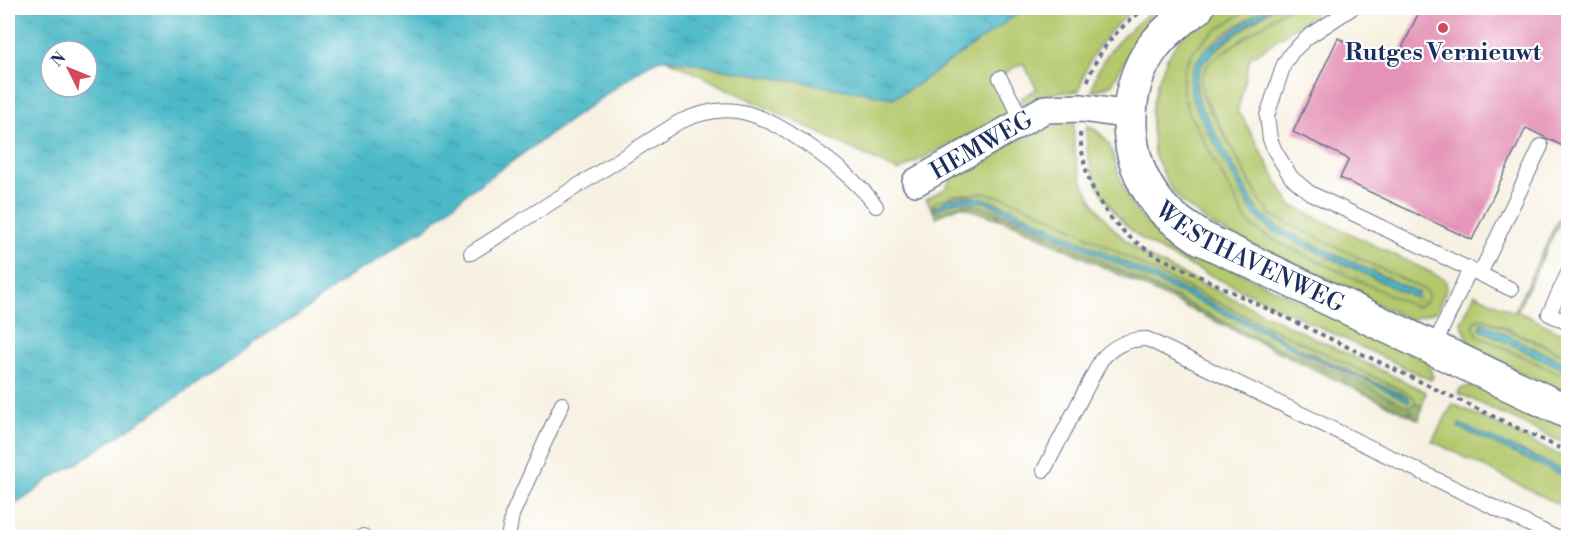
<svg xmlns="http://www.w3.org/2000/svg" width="1576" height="545" font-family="'Libre Bodoni',serif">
  <defs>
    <pattern id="forest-firs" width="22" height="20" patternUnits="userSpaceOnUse" patternTransform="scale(1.5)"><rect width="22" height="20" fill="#8fac60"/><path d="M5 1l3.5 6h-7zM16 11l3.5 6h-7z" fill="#748c52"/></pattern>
    <pattern id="wetland-marsh" width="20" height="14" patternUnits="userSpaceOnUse" patternTransform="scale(1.5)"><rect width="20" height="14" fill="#b4c86c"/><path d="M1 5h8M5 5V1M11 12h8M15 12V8" fill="none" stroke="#9aac60"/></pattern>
    <pattern id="water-ripples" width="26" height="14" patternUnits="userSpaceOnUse" patternTransform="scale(1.5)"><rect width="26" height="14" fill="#4cb9c7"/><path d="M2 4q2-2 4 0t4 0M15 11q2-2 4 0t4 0" fill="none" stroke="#3e97a5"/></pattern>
  </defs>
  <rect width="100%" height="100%" fill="#fff"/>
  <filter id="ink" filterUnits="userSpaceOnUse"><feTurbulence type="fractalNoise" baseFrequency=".0167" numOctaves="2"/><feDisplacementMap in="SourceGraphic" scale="12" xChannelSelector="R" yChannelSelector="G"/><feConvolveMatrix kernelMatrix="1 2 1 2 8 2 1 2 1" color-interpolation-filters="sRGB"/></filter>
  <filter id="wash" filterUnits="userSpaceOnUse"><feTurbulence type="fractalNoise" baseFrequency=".008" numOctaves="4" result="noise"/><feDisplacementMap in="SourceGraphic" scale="24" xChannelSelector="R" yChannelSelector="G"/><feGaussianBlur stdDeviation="1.35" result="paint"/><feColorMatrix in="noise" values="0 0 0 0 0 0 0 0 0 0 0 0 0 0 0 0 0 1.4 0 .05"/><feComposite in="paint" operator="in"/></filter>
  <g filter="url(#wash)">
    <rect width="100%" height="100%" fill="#f7f1e1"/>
    <path fill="#b4c86c" stroke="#687c65" stroke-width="1.5" d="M1026 8H1136C1108 29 1087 57 1079 91L1051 93 1022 105 1020 103 1021 98 1037 89 1023 63 993 79 1011 113 898 171 666 59 894 98 919 83Z
      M1156 8H1170L1153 19 1140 34 1112 84 1104 88 1092 91C1097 55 1130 28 1156 8Z
      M1221 8H1250C1209 36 1166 55 1189 113L1245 218 1255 229 1269 238 1415 306H1419L1425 290 1283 223 1273 216 1262 204 1202 92 1201 79 1209 62 1287 8H1323L1255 55 1251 54 1237 114 1241 115 1290 205 1445 279 1447 287 1437 311 1410 320 1213 226 1183 203 1171 189 1154 154 1151 112 1157 84 1167 58 1184 33Z
      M1074 122C1069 182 1106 233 1155 261L1426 392 1422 406 1415 402 1414 397 1403 391 1163 276 1057 220 985 193 955 195 932 205V209L926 199 945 189 957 171 1039 129 1060 123Z
      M1087 125C1112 138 1111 150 1119 175 1127 198 1139 219 1158 234L1427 361 1433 377 1431 380 1170 256C1156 248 1142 241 1131 230 1103 205 1082 163 1087 125Z
      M1568 199V204L1517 311 1568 336V356L1484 318 1473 325 1478 336 1568 378V397L1471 348 1461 322 1475 294 1514 312Z
      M1475 384 1568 428V445L1458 393 1460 389Z
      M1453 404 1568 459V473L1522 451 1458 427 1568 478V509L1432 441Z"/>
    <path fill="url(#forest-firs)" stroke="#556e5f" stroke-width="1.5" d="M961 204 983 206 1033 227 1261 340 1414 405 1415 402 1422 406 1419 420 1014 224 960 206 936 217 932 209C941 215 951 206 961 204Z"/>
    <path fill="url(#wetland-marsh)" stroke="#687c65" stroke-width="1.5" fill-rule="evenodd" d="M1250 8H1265C1233 30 1183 50 1192 96L1253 213 1270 229 1416 298 1418 293 1280 229 1258 212 1201 107C1194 86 1194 71 1210 54L1272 8H1287L1209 62 1201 79 1203 97 1262 204 1273 216 1425 290 1429 295 1425 303 1415 307 1281 244 1255 229 1245 218 1189 113C1166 54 1208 36 1250 8Z
      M985 193 1010 199 1057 220 1163 276 1403 391 1414 397 1415 402 1411 406 1405 405 1359 382 1261 340 1033 227C1010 217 988 205 964 204 952 204 942 216 932 209L934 202 955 195ZM968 197 983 198 1012 209 1270 331 1295 346 1410 398 1351 375 1291 348 1272 336 1178 292 985 202 955 201 941 208H935Z
      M1480 318 1568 356V365L1483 324 1480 328 1568 371V378L1478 336 1473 325 1476 319Z"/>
    <path fill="url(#water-ripples)" stroke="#347492" stroke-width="1.5" fill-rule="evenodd" d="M8 8H1026L919 83 894 98 668 59H660L649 64 466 194 424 230 416 233 369 266 356 271 300 314 257 340 238 356 76 464 49 479 34 492 8 509ZM51 51H87V87H51Z
      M1265 8H1272C1251 22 1198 55 1195 80 1194 89 1198 99 1201 107L1258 212 1280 229 1418 293 1416 298 1270 229 1253 213 1197 110 1192 96 1190 79 1193 68 1203 52Z
      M968 197 983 198 1012 209 1270 331C1313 360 1364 376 1410 399L1409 402 1369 382 1291 348 1272 336 1178 292 986 202 955 201 936 209 934 207 951 198Z
      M1482 323 1568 365V371L1480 329Z
      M1460 424 1568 473V478L1458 427Z"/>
    <g id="blocks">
      <path fill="#e492b6" d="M1421 8H1569V149L1526 128 1472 240 1340 178 1349 159 1293 132 1338 38 1394 65Z"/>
    </g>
  </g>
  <g filter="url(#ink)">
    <use href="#blocks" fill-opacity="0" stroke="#68738c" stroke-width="1.5"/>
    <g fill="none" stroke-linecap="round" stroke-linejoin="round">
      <g stroke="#68738c" stroke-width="16">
        <path id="lane" d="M1352 8 1308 37 1292 52 1284 64 1267 116 1270 139 1275 151 1291 177 1310 193 1511 289
          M1000 78 1023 121
          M471 253 679 122C699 113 720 107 742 112 781 120 853 174 876 206
          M1568 273 1549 314 1568 323
          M1480 274 1541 146
          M1433 348 1470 269
          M1044 470 1101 360C1114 345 1128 339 1147 339L1557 538
          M363 536 364 538
          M508 538 512 515 562 404"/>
      </g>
      <g stroke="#68738c" stroke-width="30">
        <g id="street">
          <path id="s1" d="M916 182 1045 109 1082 108 1130 115"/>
        </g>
      </g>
      <g stroke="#68738c" stroke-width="36">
        <g id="secondary">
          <path id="s2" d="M1197 8C1181 19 1165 31 1153 47 1120 92 1123 160 1158 203 1169 218 1186 227 1201 238L1568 412"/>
        </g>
      </g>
      <path stroke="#68738c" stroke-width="4" stroke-dasharray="4.5 4.5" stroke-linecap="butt" d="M1088 81C1097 50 1120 26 1146 8
        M1080 133C1084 193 1112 233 1165 260L1568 452"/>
      <use href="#lane" stroke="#fff" stroke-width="14"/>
      <use href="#street" stroke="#fff" stroke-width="27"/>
      <use href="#secondary" stroke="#fff" stroke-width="33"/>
    </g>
  </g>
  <circle fill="#d1495b" stroke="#fff" stroke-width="2" cx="1443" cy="28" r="6"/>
  <g text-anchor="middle" stroke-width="4.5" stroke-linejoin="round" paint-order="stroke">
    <g font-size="24" font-weight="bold" fill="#1b2f5e" stroke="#fff">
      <text x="1443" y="60">Rutges Vernieuwt</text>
    </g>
    <g font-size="24" fill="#1b2f5e" stroke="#fff">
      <text dy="8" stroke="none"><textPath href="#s1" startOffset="75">HEMWEG</textPath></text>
      <text dy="8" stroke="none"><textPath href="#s2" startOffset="334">WESTHAVENWEG</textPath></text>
    </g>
  </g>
  <rect width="1576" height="545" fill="none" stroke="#fff" stroke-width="30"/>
  <g transform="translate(69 69) rotate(313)"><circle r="28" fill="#ffffff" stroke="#a4acbf" stroke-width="1.5"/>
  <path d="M0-4.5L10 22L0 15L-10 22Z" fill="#d1495b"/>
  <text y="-9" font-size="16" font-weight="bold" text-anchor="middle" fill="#1b2f5e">N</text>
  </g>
</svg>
